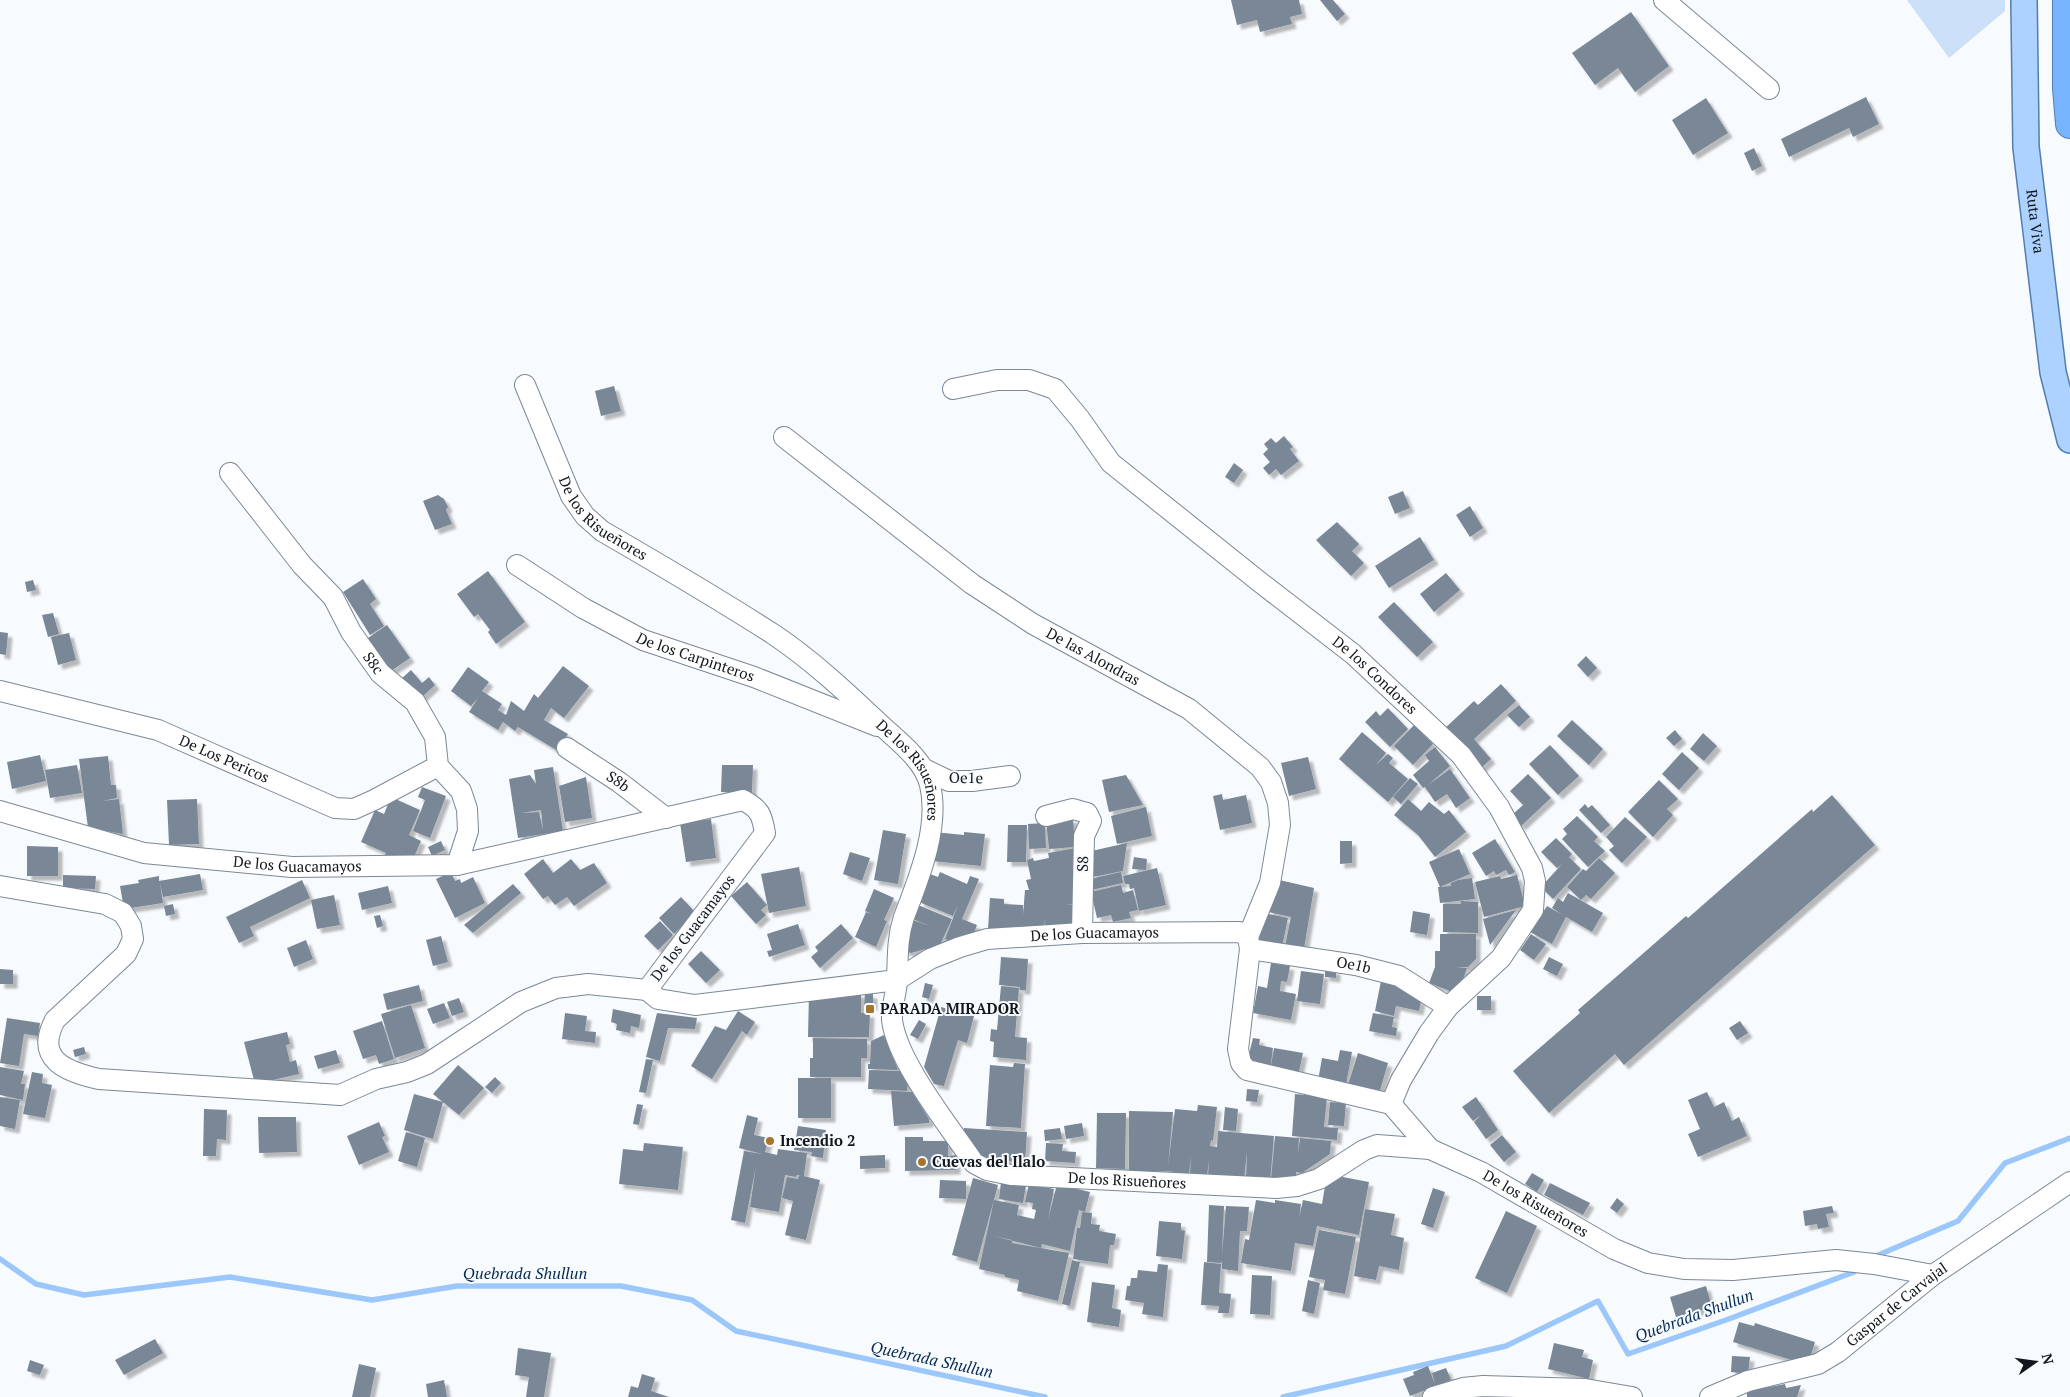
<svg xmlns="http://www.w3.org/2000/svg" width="2070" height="1397" font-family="'PT Serif',serif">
  <defs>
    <filter id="shadow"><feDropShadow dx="4.5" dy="4.5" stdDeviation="1" flood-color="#0004"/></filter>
  </defs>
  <rect width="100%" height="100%" fill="#f8fbfe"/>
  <path fill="#cbdff8" d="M1907 0H2005V11L1949 58Z"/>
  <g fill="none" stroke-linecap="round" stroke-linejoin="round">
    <path stroke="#9cc7fb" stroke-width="5.5" d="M1876 1256 1958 1221 2005 1163 2070 1138
      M0 1259 36 1284 84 1295 230 1277 372 1300 457 1286H621L692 1300 736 1331 1045 1397
      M1283 1397 1506 1346 1598 1301 1628 1354 1726 1320 1854 1272"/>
  </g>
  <path fill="#7a8797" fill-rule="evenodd" filter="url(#shadow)" d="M1231 0H1299L1302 14 1290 17 1292 24 1260 32 1257 20 1237 25Z
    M1320 0H1333L1345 14 1337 21Z
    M1631 12 1669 66 1635 92 1618 68 1595 85 1572 53Z
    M1866 97 1879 124 1853 137 1849 128 1789 157 1781 139Z
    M1706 98 1728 133 1693 155 1672 120Z
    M1754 148 1762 166 1752 171 1744 153Z
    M614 386 621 411 601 416 595 391Z
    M1284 436 1293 447 1290 449 1299 461 1281 475 1276 469 1269 475 1263 468 1270 462 1263 454 1268 449 1264 444 1271 438 1276 443Z
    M1234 463 1243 470 1234 483 1225 477Z
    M1403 491 1410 508 1395 514 1388 497Z
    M438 495 444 499 448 507 446 510 452 524 435 530 423 501Z
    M1470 506 1483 528 1470 537 1456 515Z
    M1337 522 1359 544 1352 551 1364 563 1351 576 1316 540Z
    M1420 537 1434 560 1389 588 1375 566Z
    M488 571 525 622 496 644 488 632 490 630 478 614 474 617 457 594Z
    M1446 573 1460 590 1434 612 1420 594Z
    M363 579 376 599 370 604 384 626 370 635 343 592Z
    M33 580 36 590 27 592 25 582Z
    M1394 602 1433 642 1417 657 1378 617Z
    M53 613 59 634 48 637 42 615Z
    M387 625 410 658 388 673 365 640Z
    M0 632 8 633 6 655 0 654Z
    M69 633 76 660 58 665 51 637Z
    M1586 656 1597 668 1588 677 1577 665Z
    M563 666 589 686 564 718 551 708 544 720 568 734 558 751 518 727 515 731 503 722 498 730 469 712 478 698 471 706 451 691 468 667 489 682 482 691 502 704 498 710 506 715 511 701 524 711 534 694 538 698Z
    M411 670 422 683 429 677 435 685 418 701 400 680Z
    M1501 684 1516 701 1474 739 1491 759 1478 771 1442 731 1474 701 1478 705Z
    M1519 705 1530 717 1519 727 1507 715Z
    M1388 708 1408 729 1390 747 1365 722 1376 711 1380 716Z
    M1572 720 1603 749 1589 765 1557 736Z
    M1414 725 1433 744 1413 765 1394 746Z
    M1675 730 1682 739 1674 746 1666 738Z
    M1362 732 1386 753 1376 765 1388 754 1393 758 1389 763 1408 779 1388 802 1339 759Z
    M1703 733 1717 746 1704 761 1690 749Z
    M1550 745 1579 776 1558 795 1529 764Z
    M1435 747 1450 766 1428 785 1450 769 1470 798 1456 808 1447 794 1435 802 1425 787 1423 788 1413 775 1429 761 1425 755Z
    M1682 752 1699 768 1679 790 1662 774Z
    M40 755 46 781 12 789 7 762Z
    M108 756 111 785H116L117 798 102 801 119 799 123 834 88 828 79 759Z
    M1308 757 1316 789 1289 796 1281 763Z
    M77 765 82 793 50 798 45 770Z
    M722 765H753L752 793 721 792Z
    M553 767 563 831 518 838 509 779 530 775 536 784 534 770ZM541 810 543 830 539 812 521 813Z
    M1528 774 1551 798 1521 826 1511 816 1523 805 1510 791Z
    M1126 775 1143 805 1109 812 1102 780Z
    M586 777 592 818 565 822 559 786Z
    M1410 778 1418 784 1401 804 1393 797Z
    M1659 780 1678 799 1667 809 1673 815 1653 837 1628 812Z
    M422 787 446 796 430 838 413 831 425 800 418 797Z
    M1222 794 1223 800 1246 795 1252 823 1220 830 1213 796Z
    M1832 795 1875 845 1624 1065 1615 1054 1549 1113 1513 1071 1580 1013 1578 1010 1631 964 1686 916 1688 918 1812 809 1813 812Z
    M391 797 420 810 409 835 421 841 414 857 384 856 386 853 361 842 375 810 384 814Z
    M197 799 199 844 169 845 167 800Z
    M1408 799 1421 811 1429 802 1444 814 1449 810 1466 832 1435 857 1418 835 1394 815Z
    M1585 804 1588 808 1592 805 1610 825 1601 833 1579 810Z
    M1146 807 1152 836 1117 844 1111 816Z
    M1577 816 1598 837 1594 841 1605 851 1588 867 1562 839 1567 834 1563 829Z
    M1625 817 1647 837 1622 863 1609 850 1614 846 1606 837Z
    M1073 818 1075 847 1049 849 1046 820Z
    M711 819 716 858 686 862 680 823Z
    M1045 823 1046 848 1029 849 1028 824Z
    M1008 825H1027L1026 862H1007Z
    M883 830 906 834 898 884 874 880Z
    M934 832 964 835V832L985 834 981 866 932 861Z
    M1556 838 1572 854 1569 857 1581 869 1553 899 1541 887 1562 864 1557 868 1541 852Z
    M1495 839 1515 872 1509 875 1506 870 1496 875 1494 871 1486 876 1472 853Z
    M441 841 445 850 432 856 428 847Z
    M1340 841H1352V863L1340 864Z
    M1127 843 1123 871 1093 877 1087 852Z
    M27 846 58 847V876H27Z
    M1076 848 1078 904H1066L1075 905 1074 929 1045 928V918L1044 932 988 929 990 898 1004 899V904L1023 905V915L1025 890H1029L1026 880 1031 879 1027 860 1033 858 1034 861 1049 858 1048 853Z
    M1459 849 1470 874 1440 887 1429 862Z
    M850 852 870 858 862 881 843 874Z
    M1134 857 1147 859 1146 870 1132 869Z
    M1599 858 1615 873 1591 899 1586 895 1581 900 1567 887 1583 869 1586 871Z
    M543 859 553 873 571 859 580 870 594 863 607 883 574 906 567 897 555 905 548 896 543 899 524 874Z
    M799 867 806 906 769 913 761 874Z
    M1157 868 1166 905 1139 911 1134 888 1130 889 1129 884H1125L1123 876Z
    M451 872 455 881 460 879 461 883 473 877 485 903 455 918 436 879Z
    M940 872 967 884 970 876 979 879 962 919 977 925 973 935 950 941 945 939 958 905 953 916 919 902 930 874 938 877Z
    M1121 872 1123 883 1087 891 1085 880Z
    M200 874 203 890 163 897 160 883 163 903 124 909 120 886 139 883 138 880 159 876V881Z
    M63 875 96 876 95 889 63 888Z
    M1517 875 1525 906 1484 917 1475 882 1500 876 1501 879Z
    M1472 878 1475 899 1440 903 1438 887 1451 886V883L1458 880Z
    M1275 879 1314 888 1303 955 1284 951 1291 917 1268 912Z
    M302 880 310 898 250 927 254 936 239 943 226 917Z
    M747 882 767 905 761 910 766 915 756 924 731 896Z
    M513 884 521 893 473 933 464 925Z
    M1121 885 1123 893 1133 890 1138 910 1129 912 1131 918 1113 922 1111 915 1097 918 1091 892Z
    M388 886 392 903 362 910 358 893Z
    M874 889 894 898 884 920 887 921 876 947 855 937 866 912 872 914 865 911Z
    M1568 893 1603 913 1592 932 1566 917 1552 944 1530 932 1547 906 1563 915 1552 908 1558 898 1563 902Z
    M334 895 340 925 317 929 311 900Z
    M681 897 696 913 674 934 659 918Z
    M1461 901 1478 902V933L1443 932V904H1461Z
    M173 904 175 914 166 916 164 906Z
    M918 905 952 919 940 945 911 953 903 950 910 919 933 927 912 919Z
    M1516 910 1490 945 1483 919Z
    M1413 911 1430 914 1427 935 1410 932Z
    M1264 913 1288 918 1281 952 1257 947Z
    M380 915 383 926 377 928 374 916Z
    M660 921 673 935 658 950 644 936Z
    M798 924 805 945 769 957 767 951 772 950 767 934Z
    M841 924 853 938 820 968 811 957 818 951 815 947Z
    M1440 934H1476V959L1468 967H1456L1467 968 1458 994 1429 983 1435 967V951H1440Z
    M1531 934 1546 944 1534 960 1520 950Z
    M441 936 448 962 433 966 426 940Z
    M306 940 313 959 294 967 287 948Z
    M701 951 720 970 706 983 688 964Z
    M1001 957 1028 959 1026 990H1020V984V987L999 985Z
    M1549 957 1563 964 1557 976 1543 969Z
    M1271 963 1290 966 1287 982 1281 981 1280 991 1296 994 1291 1020 1253 1013 1258 986 1267 988Z
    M0 969 13 970V984H0Z
    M1325 969 1336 970V978L1325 977Z
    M1301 971 1324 974 1320 1004 1297 1001Z
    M1381 981 1402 985 1421 1001 1419 1011 1396 1006 1394 1016 1375 1011Z
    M925 983 933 985 929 999 922 997Z
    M419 985 423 1001 387 1010 383 994Z
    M1001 986 1019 988 1015 1037 1027 1038 1026 1060 993 1057 994 1042 990 1041 991 1029 997 1030Z
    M809 993H861V1013H870L869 1037H808Z
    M865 993 873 994V1006H864Z
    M1477 996H1491V1010H1477Z
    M459 998 464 1012 452 1016 447 1002Z
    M444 1003 450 1018 433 1024 427 1009Z
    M411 1005 425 1048 395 1058 381 1014Z
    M941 1007 974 1016 967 1043 958 1040 944 1086 934 1084 924 1067Z
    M613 1009 641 1015 639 1028 631 1026 630 1033 616 1030 617 1024 611 1022Z
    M738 1011 755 1022 747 1035 742 1031 712 1079 691 1066 715 1026 726 1030Z
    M565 1013 587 1016 585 1031 596 1032 595 1043 562 1039Z
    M657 1013 697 1018 695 1029 668 1028 660 1061 646 1057Z
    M1373 1013 1394 1017 1392 1027 1397 1028 1396 1036 1369 1031Z
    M7 1018 40 1023 38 1036 24 1034 19 1066 0 1063Z
    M919 1020 926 1024 918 1039 910 1035Z
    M382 1021 394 1059 379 1064 376 1055 363 1059 353 1031Z
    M1740 1021 1748 1033 1737 1040 1729 1028Z
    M287 1032 290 1044 286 1045 290 1062 296 1060 299 1074 255 1084 244 1042Z
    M884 1035 898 1070 868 1069V1064H870L871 1041Z
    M813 1038 867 1039V1058H861V1077H810V1058H813Z
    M1253 1038 1260 1039 1259 1045 1273 1048 1270 1070 1246 1066Z
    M84 1047 86 1054 75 1057 73 1050Z
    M1274 1048 1303 1053 1298 1076 1270 1071Z
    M336 1050 340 1063 318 1069 314 1056Z
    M1340 1050 1352 1052 1346 1085 1318 1081 1322 1058 1338 1061Z
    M1358 1053 1388 1063 1379 1094 1348 1085Z
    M646 1059 653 1060 646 1093 639 1092Z
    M1014 1063 1025 1064 1021 1128 986 1126 990 1065 1013 1067Z
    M458 1065 484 1088 459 1115 433 1094Z
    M0 1067 24 1071 21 1084H25L23 1100 0 1095Z
    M869 1070 900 1071 908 1083 907 1091 868 1089Z
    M32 1072 43 1074 42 1083 52 1085 45 1118 23 1114Z
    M495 1077 501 1083 492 1093 485 1087Z
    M798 1078H831V1118H798Z
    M1247 1089 1259 1090 1257 1102 1246 1101Z
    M891 1091 912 1092 929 1119V1123L894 1126Z
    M1707 1092 1714 1107 1724 1102 1732 1121 1739 1117 1747 1136 1698 1157 1688 1134 1700 1129 1688 1100Z
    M414 1094 443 1102 433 1139 404 1130Z
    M1295 1094 1327 1097 1324 1127 1338 1128 1337 1140 1292 1136Z
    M0 1097 20 1100 15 1129 0 1126Z
    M1476 1097 1498 1130 1486 1139 1474 1122 1481 1115 1473 1121 1462 1107Z
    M1330 1102 1346 1103 1344 1126 1328 1125Z
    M637 1104 643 1105 639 1125 633 1124Z
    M1198 1105 1217 1107 1213 1141 1211 1140 1210 1146 1217 1147 1218 1131 1274 1136 1270 1182 1246 1179 1247 1151 1244 1180 1208 1177 1209 1160 1207 1176 1190 1174 1191 1156 1189 1174 1167 1171 1129 1172V1111L1173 1112 1168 1166 1175 1109 1197 1111Z
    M1225 1107 1238 1109 1236 1131 1223 1130Z
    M204 1109 227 1110 226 1140 217 1139 216 1156H203Z
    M1097 1113H1126L1125 1169 1096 1168Z
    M747 1115 758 1118 754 1135 769 1138 765 1152 777 1155 778 1149 807 1153 804 1176 797 1175 796 1177 785 1175 779 1212 750 1207 756 1166 745 1223 731 1220 744 1151 762 1154 739 1148Z
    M258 1117H296L297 1152 259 1153Z
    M379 1122 385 1136 382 1137 389 1152 359 1165 347 1136Z
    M1082 1123 1084 1136 1066 1139 1064 1126Z
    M798 1126 826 1130 823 1158 811 1156 812 1152 794 1150Z
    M964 1128 1027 1132 1025 1162 984 1159 963 1138Z
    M1060 1128 1062 1139 1045 1141 1044 1130Z
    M406 1132 425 1138 417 1167 398 1161Z
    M1502 1135 1516 1152 1504 1162 1490 1145Z
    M1275 1136 1299 1138 1298 1154 1300 1138 1331 1141 1330 1154 1302 1173 1296 1172V1181L1271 1179Z
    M905 1137H923V1141H948V1156L956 1155V1170L905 1171Z
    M644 1143 683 1147 678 1190 619 1184 623 1149 643 1151Z
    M1046 1143 1063 1144 1062 1151 1076 1152 1075 1163 1045 1161Z
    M885 1155V1168L860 1169V1156Z
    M1532 1173 1544 1180 1537 1192 1525 1184Z
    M1327 1174 1369 1182 1359 1235 1317 1226 1313 1246 1295 1243 1291 1271 1241 1263 1245 1239 1249 1240 1256 1200 1275 1203V1200L1301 1204 1299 1218 1303 1200 1322 1204Z
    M799 1175 820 1180 806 1240 785 1235 793 1201 782 1198 787 1177 798 1179Z
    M973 1178 998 1185 977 1262 952 1255Z
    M940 1180 966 1181V1199L939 1198Z
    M1001 1182 1026 1186 1023 1203 999 1199Z
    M1550 1183 1590 1203 1583 1215 1544 1195Z
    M1029 1184 1054 1189 1048 1220 1057 1184 1090 1192 1085 1212 1079 1210 1070 1251 1042 1244 1041 1248 994 1236 1012 1240V1243L1069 1253 1058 1301 1017 1291 1019 1280 1005 1277V1275L979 1269 994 1200 1019 1205 1017 1215 1034 1219 1036 1210 1032 1209 1033 1203 1025 1202Z
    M1433 1188 1445 1192 1433 1228 1421 1224Z
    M1617 1198 1624 1204 1617 1213 1610 1208Z
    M1209 1205 1224 1206 1222 1255 1226 1206 1249 1207 1247 1231H1240L1238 1271 1222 1269V1261L1221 1263 1207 1262Z
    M1832 1206 1834 1213 1826 1214 1829 1227 1818 1229 1817 1224 1805 1226 1803 1211Z
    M1365 1209 1395 1214 1391 1235 1404 1238 1399 1270 1379 1266 1376 1280 1354 1276Z
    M1506 1211 1537 1226 1507 1293 1475 1278Z
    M1082 1212 1092 1213 1091 1224 1100 1225 1099 1231 1116 1234 1114 1245H1110L1108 1264 1073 1259 1077 1228H1080Z
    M1159 1221 1181 1223V1230L1185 1231 1182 1259 1156 1256Z
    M1319 1230 1356 1237 1345 1294 1323 1290 1325 1280 1309 1277Z
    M1072 1260 1080 1262 1070 1306 1062 1304Z
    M1204 1262 1221 1264 1219 1293 1231 1294 1229 1313H1218L1219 1306 1201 1305Z
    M1158 1264 1168 1265 1163 1317 1142 1314 1144 1303 1125 1300 1127 1286H1130L1131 1278H1137L1138 1270 1157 1272Z
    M1252 1275 1272 1276 1270 1315 1250 1314Z
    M1308 1280 1320 1283 1314 1314 1302 1311Z
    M1092 1282 1115 1285 1112 1308 1121 1310 1119 1327 1087 1322Z
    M1706 1286 1712 1307 1676 1317 1670 1297Z
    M1739 1322 1754 1326 1755 1323 1815 1342 1808 1365 1733 1342Z
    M155 1339 163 1353 124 1375 115 1360Z
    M1554 1343 1584 1350 1582 1357 1593 1360 1589 1379 1548 1369Z
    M518 1348 551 1353 544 1397H526L529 1377 515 1375Z
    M1732 1356 1750 1357 1748 1374 1731 1372Z
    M30 1360 44 1365 40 1375 27 1371Z
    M359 1364 376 1368 370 1397H352Z
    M1428 1366 1435 1384 1432 1373 1446 1368 1451 1380 1410 1396 1403 1379 1414 1375 1413 1372Z
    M642 1374 655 1378 651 1391 669 1397H628L631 1386 638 1388Z
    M444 1380 447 1397H428L426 1384Z
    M1785 1384 1786 1388 1801 1385 1797 1397H1747V1391Z"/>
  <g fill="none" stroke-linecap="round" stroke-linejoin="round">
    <g stroke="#7b8898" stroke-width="22">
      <g id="minor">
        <path d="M1664 0 1769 89"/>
        <path id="s1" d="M525 385 571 496 585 516 602 531C659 564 717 598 773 634 812 660 847 693 881 725 899 742 924 760 930 785 940 827 919 878 904 917 897 938 898 957 897 979 897 992 891 1007 892 1020 897 1062 950 1127 974 1163L987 1170 1011 1175 1276 1188 1297 1186 1319 1179 1364 1150 1377 1145 1430 1149 1481 1172 1614 1249 1648 1263 1684 1269 1733 1270 1836 1260 1874 1264 1933 1275"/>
        <path id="s2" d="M953 389 997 380H1029L1055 389 1080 419 1111 463 1261 583 1353 654 1461 755 1499 807 1532 868 1535 881 1533 910 1501 958 1448 1007 1429 1033 1401 1080 1391 1104"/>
        <path id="s3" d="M784 437 972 584 1033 624 1189 709 1260 767 1271 782 1278 803 1280 825 1270 883 1248 937"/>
        <path id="s4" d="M230 473 302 565 333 597 351 632 380 673 415 702 435 737 438 766 461 791 467 809 468 831 457 865"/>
        <path id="s5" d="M517 565 583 608 643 640 754 677 877 726"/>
        <path id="s6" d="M0 691 158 730 335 808 354 809 374 800 438 766"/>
        <path id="s7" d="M567 748 619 782 666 818"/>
        <path d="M924 769 949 781H972L1010 776"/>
        <path id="s8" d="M0 811 144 853 292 867 457 865 743 800C760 809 762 815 765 833L647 990 658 999 695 1005 897 980 930 959 960 947 987 939 1082 933 1240 932 1248 937 1250 949 1238 1049 1241 1063 1247 1070 1391 1104 1430 1149"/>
        <path d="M1046 816 1073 809 1087 813 1091 821 1084 836 1082 933"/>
        <path d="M0 886 105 904 123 913 131 926 133 939 126 954 55 1020C34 1060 67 1072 99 1079L340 1095 376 1079 407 1072 427 1064 521 1002 556 988 588 984 647 990"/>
        <path id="s9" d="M1250 949 1356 965 1399 976 1448 1007"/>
        <path d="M1433 1397 1463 1388 1483 1386 1585 1389 1632 1397"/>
        <path id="s10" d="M1710 1397 1748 1381 1818 1364 1838 1352 1933 1275 2070 1182"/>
      </g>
    </g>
    <g stroke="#537db0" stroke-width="28">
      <g id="major">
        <path id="s11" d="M2024 0 2026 147 2053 372 2070 440"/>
      </g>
    </g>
    <g stroke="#537db0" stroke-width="30">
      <path id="highway" d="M2067 0V88L2070 124"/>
    </g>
    <use href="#minor" stroke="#fff" stroke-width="20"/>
    <use href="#major" stroke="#add2ff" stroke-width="25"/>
    <use href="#highway" stroke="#76b4ff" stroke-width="28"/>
  </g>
  <g fill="#a6742a" stroke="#f8fbfe" stroke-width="2">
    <rect x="865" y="1004" width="10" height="10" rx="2.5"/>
    <circle cx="770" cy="1141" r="5"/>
    <circle cx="922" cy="1162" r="5"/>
  </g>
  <g text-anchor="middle" stroke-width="4" stroke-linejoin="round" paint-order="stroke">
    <g font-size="15" fill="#12171d" stroke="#f8fbfe">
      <text dy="5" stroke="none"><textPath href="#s11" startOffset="222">Ruta Viva</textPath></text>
      <text dy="5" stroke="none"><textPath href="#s1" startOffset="159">De los Risueñores</textPath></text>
      <text dy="5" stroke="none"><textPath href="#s5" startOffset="202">De los Carpinteros</textPath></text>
      <text dy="5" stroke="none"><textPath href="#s3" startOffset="380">De las Alondras</textPath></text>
      <text dy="5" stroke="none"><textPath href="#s4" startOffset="239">S8c</textPath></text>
      <text dy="5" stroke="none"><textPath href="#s2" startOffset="536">De los Condores</textPath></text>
      <text dy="5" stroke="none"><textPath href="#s6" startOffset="235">De Los Pericos</textPath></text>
      <text dy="5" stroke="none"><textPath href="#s1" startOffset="564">De los Risueñores</textPath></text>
      <text transform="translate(966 778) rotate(1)" y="5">Oe1e</text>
      <text dy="5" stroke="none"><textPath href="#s7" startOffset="61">S8b</textPath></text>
      <text dy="5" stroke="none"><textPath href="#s8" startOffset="304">De los Guacamayos</textPath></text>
      <text transform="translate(1083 864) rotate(-89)" y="5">S8</text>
      <text transform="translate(693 928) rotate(-53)" y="5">De los Guacamayos</text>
      <text dy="5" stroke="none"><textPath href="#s8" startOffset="1458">De los Guacamayos</textPath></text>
      <text dy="5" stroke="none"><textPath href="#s9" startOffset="105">Oe1b</textPath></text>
      <text dy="5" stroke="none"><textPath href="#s1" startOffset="1149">De los Risueñores</textPath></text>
      <text dy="5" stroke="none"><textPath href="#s1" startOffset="1582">De los Risueñores</textPath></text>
      <text dy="5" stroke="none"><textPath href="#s10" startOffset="212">Gaspar de Carvajal</textPath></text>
    </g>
    <g font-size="15" font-weight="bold" fill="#12171d" stroke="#f8fbfe" text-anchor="start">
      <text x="880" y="1014">PARADA MIRADOR</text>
      <text x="780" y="1146">Incendio 2</text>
      <text x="932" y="1167">Cuevas del Ilalo</text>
    </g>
    <g font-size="16" font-style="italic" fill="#042a52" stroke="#f8fbfe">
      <text x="525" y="1279">Quebrada Shullun</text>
      <text transform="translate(1694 1315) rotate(-20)" y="6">Quebrada Shullun</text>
      <text transform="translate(932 1359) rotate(12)" y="6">Quebrada Shullun</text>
    </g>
  </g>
  <g transform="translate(2035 1362) rotate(76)" stroke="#f8fbfe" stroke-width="4" paint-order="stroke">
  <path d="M0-4L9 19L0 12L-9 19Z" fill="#12171d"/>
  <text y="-8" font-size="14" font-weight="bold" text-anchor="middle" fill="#12171d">N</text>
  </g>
</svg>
